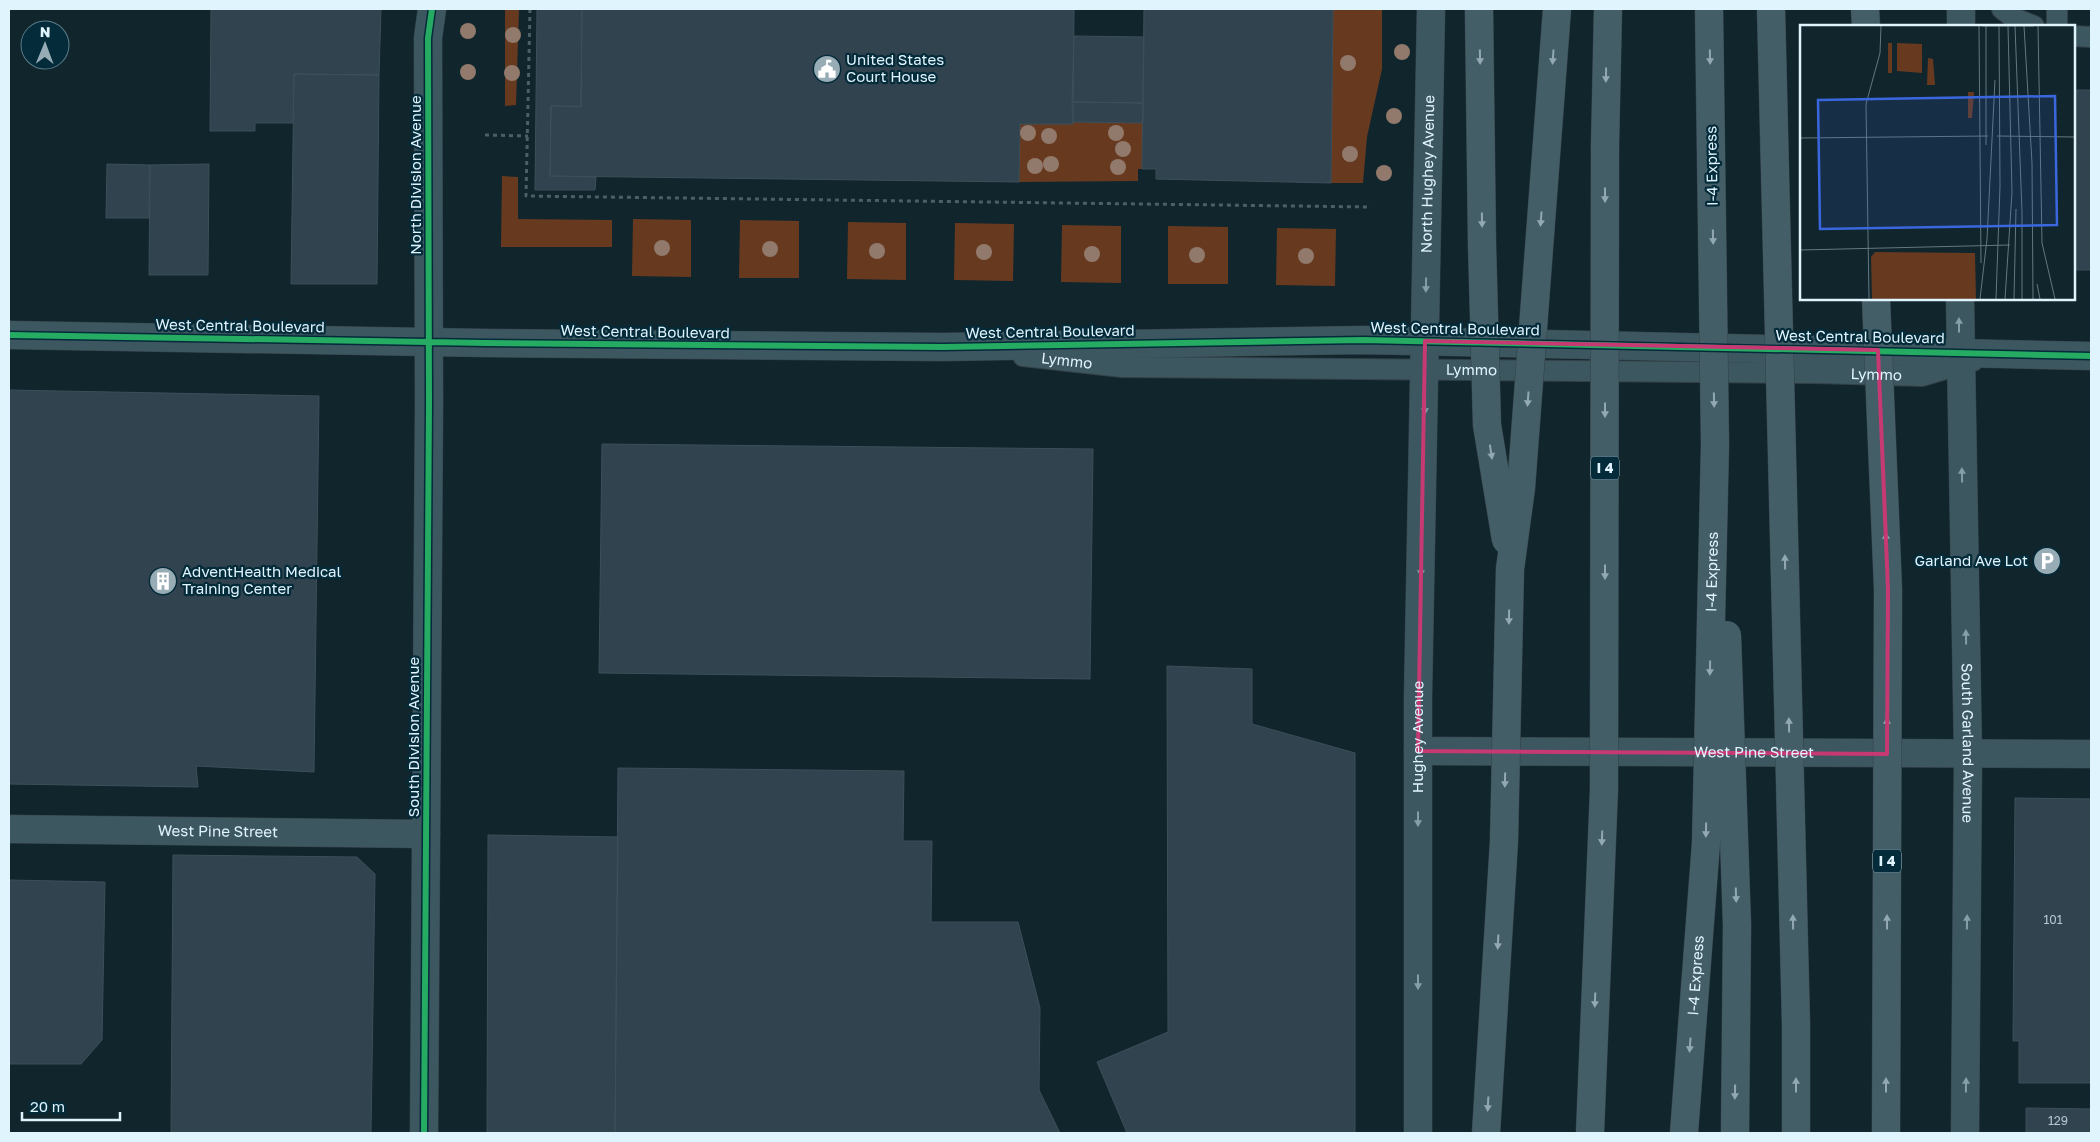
<svg xmlns="http://www.w3.org/2000/svg" width="2100" height="1142" font-family="'Golos Text',sans-serif">
  <rect width="100%" height="100%" fill="#11252d"/>
  <path fill="#673a20" d="M505 9H519L516 105 505 106Z
    M1333 9H1382V69L1367 137 1363 183H1331Z
    M1073 122 1143 123 1142 169H1138V181L1019 182 1020 124H1072Z
    M502 176 518 177V219L612 220V247H501Z
    M633 219 691 220V277L632 276Z
    M740 220 799 221V278H739Z
    M848 222 906 223V280L847 279Z
    M955 223 1014 224 1013 281 954 280Z
    M1062 225 1121 226V283L1061 282Z
    M1168 226 1228 227V284H1168Z
    M1277 228 1336 229 1335 286 1276 285Z"/>
  <path fill="#30434e" stroke="#3d4f5a" d="M211 9H381L379 75 294 74 293 123H255V131H210Z
    M537 9H582L581 107 551 106 550 176 596 177 595 190H535Z
    M582 9H1074L1073 124H1020L1019 182 550 176 551 106H581Z
    M1144 9H1333L1331 183 1156 179V169H1142Z
    M1074 36 1144 37 1143 103 1072 102Z
    M294 74 379 75 377 284H291Z
    M2074 90H2091V270H2074Z
    M1072 102 1143 103V123L1073 122Z
    M107 164 150 165 149 218H106Z
    M209 164 208 275H149L150 165Z
    M9 390 319 396 314 772 196 766 198 787 9 784Z
    M602 444 1093 449 1090 679 599 673Z
    M1167 666 1252 669V724L1355 753V1133H1127L1097 1062 1168 1032Z
    M618 768 904 771 903 841H932L931 922H1018L1040 1008 1039 1090 1060 1133H615Z
    M2015 798 2091 799V1083H2019V1041H2013Z
    M488 835 618 837 615 1133H487Z
    M173 855 357 857 375 874 371 1133H171Z
    M9 880 105 882 102 1040 81 1064H9Z
    M2026 1108 2091 1109V1133H2026Z"/>
  <g fill="none" stroke-linecap="round" stroke-linejoin="round">
    <g stroke="#334046" stroke-width="22">
      <g id="service">
        <path d="M2002 9 2014 18 2034 26"/>
        <path d="M2057 9V26"/>
        <path d="M2074 36 2091 37"/>
        <path id="s1" d="M1023 356 1122 367 1815 373 1922 376 1973 361"/>
      </g>
    </g>
    <g stroke="#334046" stroke-width="29">
      <g id="minor">
        <path id="s2" d="M1418 751 2091 754"/>
        <path id="s3" d="M9 829 426 834"/>
      </g>
    </g>
    <g stroke="#334046" stroke-width="29">
      <g id="tertiary">
        <path d="M1961 26V9"/>
        <path id="s4" d="M1960 299 1968 755 1965 1133"/>
        <path d="M9 335 486 343 943 347 1363 340 2091 356"/>
        <path d="M424 1133 429 404 428 38 432 9"/>
        <path id="s5" d="M1418 1133V697L1431 9"/>
      </g>
    </g>
    <g stroke="#334046" stroke-width="29">
      <path id="motorway" d="M1865 9 1866 26
        M1605 146 1608 9
        M1590 1133 1604 789"/>
    </g>
    <path stroke="#4a5f66" stroke-width="3" stroke-dasharray="4 4" stroke-linecap="butt" d="M530 9 526 196 1371 207
      M485 135 528 136"/>
    <use href="#service" stroke="#3d5760" stroke-width="20"/>
    <use href="#minor" stroke="#3d5760" stroke-width="28"/>
    <use href="#tertiary" stroke="#3d5760" stroke-width="28"/>
    <use href="#motorway" stroke="#445e68" stroke-width="28"/>
    <g stroke="#334046" stroke-width="29" stroke-linecap="butt">
      <g id="motorway-bridge">
        <path d="M1479 9 1482 244 1487 425 1506 540"/>
        <path d="M1771 9 1796 1025V1133"/>
        <path d="M1876 299 1888 589 1886 1133"/>
        <path d="M1727 635 1737 925 1735 1133"/>
        <path d="M1604 789 1605 146"/>
        <path d="M1486 1133 1504 841 1510 569 1521 488 1557 9"/>
        <path id="s6" d="M1684 1133 1706 843 1715 444 1709 9"/>
      </g>
    </g>
    <use href="#motorway-bridge" stroke="#445e68" stroke-width="28"/>
    <g stroke="#042b3a" stroke-width="9">
      <path id="cycleway" d="M9 335 486 343 943 347 1363 340 2091 356
        M424 1133 429 404 428 38 432 9"/>
    </g>
    <use href="#cycleway" stroke="#26ab63" stroke-width="6"/>
  </g>
  <g fill="#91796b">
    <circle cx="468" cy="31" r="8"/>
    <circle cx="513" cy="35" r="8"/>
    <circle cx="1402" cy="52" r="8"/>
    <circle cx="1348" cy="63" r="8"/>
    <circle cx="468" cy="72" r="8"/>
    <circle cx="512" cy="73" r="8"/>
    <circle cx="1394" cy="116" r="8"/>
    <circle cx="1028" cy="133" r="8"/>
    <circle cx="1116" cy="133" r="8"/>
    <circle cx="1049" cy="136" r="8"/>
    <circle cx="1123" cy="149" r="8"/>
    <circle cx="1350" cy="154" r="8"/>
    <circle cx="1051" cy="164" r="8"/>
    <circle cx="1035" cy="166" r="8"/>
    <circle cx="1118" cy="167" r="8"/>
    <circle cx="1384" cy="173" r="8"/>
    <circle cx="662" cy="248" r="8"/>
    <circle cx="770" cy="249" r="8"/>
    <circle cx="877" cy="251" r="8"/>
    <circle cx="984" cy="252" r="8"/>
    <circle cx="1092" cy="254" r="8"/>
    <circle cx="1197" cy="255" r="8"/>
    <circle cx="1306" cy="256" r="8"/>
  </g>
  <defs><path id="oneway-solid" d="M-6-.8H1V-3.2L6.5 0L1 3.2V.8H-6Z" transform="scale(1.25)"/></defs>
  <g fill="#92a9b3">
    <use href="#oneway-solid" transform="translate(1480 57) rotate(89)"/>
    <use href="#oneway-solid" transform="translate(1553 57) rotate(94)"/>
    <use href="#oneway-solid" transform="translate(1710 57) rotate(89)"/>
    <use href="#oneway-solid" transform="translate(1606 75) rotate(91)"/>
    <use href="#oneway-solid" transform="translate(1605 195) rotate(90)"/>
    <use href="#oneway-solid" transform="translate(1541 219) rotate(94)"/>
    <use href="#oneway-solid" transform="translate(1482 220) rotate(89)"/>
    <use href="#oneway-solid" transform="translate(1713 237) rotate(89)"/>
    <use href="#oneway-solid" transform="translate(1528 399) rotate(94)"/>
    <use href="#oneway-solid" transform="translate(1714 400) rotate(89)"/>
    <use href="#oneway-solid" transform="translate(1605 410) rotate(90)"/>
    <use href="#oneway-solid" transform="translate(1491 452) rotate(81)"/>
    <use href="#oneway-solid" transform="translate(1886 540) rotate(-92)"/>
    <use href="#oneway-solid" transform="translate(1785 562) rotate(-91)"/>
    <use href="#oneway-solid" transform="translate(1605 572) rotate(90)"/>
    <use href="#oneway-solid" transform="translate(1509 617) rotate(91)"/>
    <use href="#oneway-solid" transform="translate(1710 668) rotate(91)"/>
    <use href="#oneway-solid" transform="translate(1789 725) rotate(-91)"/>
    <use href="#oneway-solid" transform="translate(1887 725) rotate(-90)"/>
    <use href="#oneway-solid" transform="translate(1505 780) rotate(91)"/>
    <use href="#oneway-solid" transform="translate(1706 830) rotate(91)"/>
    <use href="#oneway-solid" transform="translate(1602 838) rotate(92)"/>
    <use href="#oneway-solid" transform="translate(1736 895) rotate(88)"/>
    <use href="#oneway-solid" transform="translate(1793 922) rotate(-91)"/>
    <use href="#oneway-solid" transform="translate(1887 922) rotate(-90)"/>
    <use href="#oneway-solid" transform="translate(1498 942) rotate(93)"/>
    <use href="#oneway-solid" transform="translate(1595 1000) rotate(92)"/>
    <use href="#oneway-solid" transform="translate(1690 1045) rotate(94)"/>
    <use href="#oneway-solid" transform="translate(1796 1085) rotate(-90)"/>
    <use href="#oneway-solid" transform="translate(1886 1085) rotate(-90)"/>
    <use href="#oneway-solid" transform="translate(1735 1092) rotate(91)"/>
    <use href="#oneway-solid" transform="translate(1488 1104) rotate(93)"/>
  </g>
  <g fill="#869ea7">
    <use href="#oneway-solid" transform="translate(1426 285) rotate(91)"/>
    <use href="#oneway-solid" transform="translate(1959 325) rotate(-90)"/>
    <use href="#oneway-solid" transform="translate(1425 407) rotate(91)"/>
    <use href="#oneway-solid" transform="translate(1962 475) rotate(-91)"/>
    <use href="#oneway-solid" transform="translate(1421 569) rotate(91)"/>
    <use href="#oneway-solid" transform="translate(1966 637) rotate(-91)"/>
    <use href="#oneway-solid" transform="translate(1418 819) rotate(90)"/>
    <use href="#oneway-solid" transform="translate(1967 922) rotate(-89)"/>
    <use href="#oneway-solid" transform="translate(1418 982) rotate(90)"/>
    <use href="#oneway-solid" transform="translate(1966 1085) rotate(-89)"/>
  </g>
  <path fill="none" stroke="#c63973" stroke-width="4" stroke-linejoin="round" d="M1425 341 1878 350 1888 589 1887 754 1418 751Z"/>
  <defs>
    <g id="civic-disc" transform="scale(1.4375)"><circle r="9.5" fill="#98acb5" stroke="#042b3a"/><path d="M-.6-6.5H3V-4.5H.6V-3L4-1V1h2V6H-6V1h2V-1L-.6-3ZM-1.2 2.5V6h2.4V2.5Z" fill="#fff"/></g>
    <g id="parking-disc" transform="scale(1.4375)"><circle r="9.5" fill="#98acb5" stroke="#042b3a"/><path d="M-3.5-5.5H1a3.5 3.5 0 0 1 0 7H-1V5.5H-3.5ZM-1-3.4V-.6H.8a1.4 1.4 0 0 0 0-2.8Z" fill="#fff"/></g>
    <g id="building-disc" transform="scale(1.4375)"><circle r="9.5" fill="#98acb5" stroke="#042b3a"/><path d="M-4-6H4V6H1V3H-1V6H-4ZM-2.5-4.3h1.7v1.8h-1.7ZM.8-4.3h1.7v1.8H.8ZM-2.5-1h1.7V.8h-1.7ZM.8-1h1.7V.8H.8Z" fill="#fff"/></g>
  </defs>
  <g fill-rule="evenodd">
    <use href="#civic-disc" x="827" y="69"/>
    <use href="#parking-disc" x="2047" y="561"/>
    <use href="#building-disc" x="163" y="581"/>
  </g>
  <g text-anchor="middle" stroke-width="4.5" stroke-linejoin="round" paint-order="stroke">
    <g font-size="12" fill="#b4c8d2">
      <text x="2053" y="924">101</text>
      <text x="2058" y="1125">129</text>
    </g>
    <g fill="#042b3a" stroke="#9eb8c3" stroke-width="1">
      <rect x="1591" y="456.5" width="28" height="23" rx="4"/>
      <rect x="1873" y="849.5" width="28" height="23" rx="4"/>
    </g>
    <g font-size="14" font-weight="bold" fill="#e0f4fe">
      <text x="1605" y="473">I 4</text>
      <text x="1887" y="866">I 4</text>
    </g>
    <g font-size="15" fill="#e0f4fe" stroke="#042b3a" text-anchor="start">
      <text x="846" y="65">United States<tspan x="846" dy="17">Court House</tspan></text>
      <text x="2028" y="566" text-anchor="end">Garland Ave Lot</text>
      <text x="182" y="577">AdventHealth Medical<tspan x="182" dy="17">Training Center</tspan></text>
    </g>
    <g font-size="15" fill="#e0f4fe" stroke="#042b3a">
      <text transform="translate(1712 166) rotate(-91)" y="5">I-4 Express</text>
      <text transform="translate(416 175) rotate(-90)" y="5">North Division Avenue</text>
      <text dy="5" stroke="none"><textPath href="#s5" startOffset="959">North Hughey Avenue</textPath></text>
      <text transform="translate(240 326) rotate(1)" y="5">West Central Boulevard</text>
      <text transform="translate(1455 329) rotate(1)" y="5">West Central Boulevard</text>
      <text transform="translate(645 332) rotate(1)" y="5">West Central Boulevard</text>
      <text transform="translate(1050 332) rotate(-1)" y="5">West Central Boulevard</text>
      <text transform="translate(1860 337) rotate(1)" y="5">West Central Boulevard</text>
      <text dy="5" stroke="none"><textPath href="#s1" startOffset="44">Lymmo</textPath></text>
      <text dy="5" stroke="none"><textPath href="#s1" startOffset="449">Lymmo</textPath></text>
      <text dy="5" stroke="none"><textPath href="#s1" startOffset="854">Lymmo</textPath></text>
      <text dy="5" stroke="none"><textPath href="#s6" startOffset="562">I-4 Express</textPath></text>
      <text transform="translate(414 737) rotate(-90)" y="5">South Division Avenue</text>
      <text dy="5" stroke="none"><textPath href="#s5" startOffset="396">Hughey Avenue</textPath></text>
      <text dy="5" stroke="none"><textPath href="#s4" startOffset="444">South Garland Avenue</textPath></text>
      <text dy="5" stroke="none"><textPath href="#s2" startOffset="336">West Pine Street</textPath></text>
      <text dy="5" stroke="none"><textPath href="#s3" startOffset="209">West Pine Street</textPath></text>
      <text dy="5" stroke="none"><textPath href="#s6" startOffset="158">I-4 Express</textPath></text>
    </g>
  </g>
  <g transform="translate(1800 25)">
    <rect width="275" height="275" fill="#11252d"/>
    <path d="M88 18H92V48H88ZM97 18 122 19V48L97 46ZM128 33 133 34 135 60H127ZM168 67H174L172 93H168ZM75 227 175 228 176 274H72L71 232Z" fill="#673a20"/>
    <path fill="none" stroke="#647881" stroke-width="1" d="M179 1 181 238M182 1H234M186 1V120M215 1 222 187V274M224 1 232 138 233 274M238 1 242 218 255 274M197 111 275 112M0 113 188 111M0 225 210 220M237 259 240 274M69 274 66 79 80 28 81 1M180 274 187 214 195 55M196 274 200 161 199 1M205 274 212 167 208 1M214 274 216 184"/>
    <path fill="#3a67de" fill-opacity="0.15" stroke="#3a67de" stroke-width="2.5" d="M255 71 257 200 20 204 18 75Z"/>
    <rect width="275" height="275" fill="none" stroke="#e0f4fe" stroke-width="2.5"/>
  </g>
  <rect width="2100" height="1142" fill="none" stroke="#e0f4fe" stroke-width="20"/>
  <g transform="translate(45 45) rotate(1)"><circle r="24" fill="#042b3a" stroke="#5c7b88"/>
  <path d="M0-4L9 19L0 12L-9 19Z" fill="#98acb5"/>
  <text y="-8" font-size="14" font-weight="bold" text-anchor="middle" fill="#e0f4fe">N</text>
  </g>
  <path d="M22 1112v8h98v-8" fill="none" stroke="#e0f4fe" stroke-width="2.5"/>
  <text x="30" y="1112" font-size="15" fill="#e0f4fe" stroke="#042b3a" stroke-width="4" paint-order="stroke">20 m</text>
</svg>
